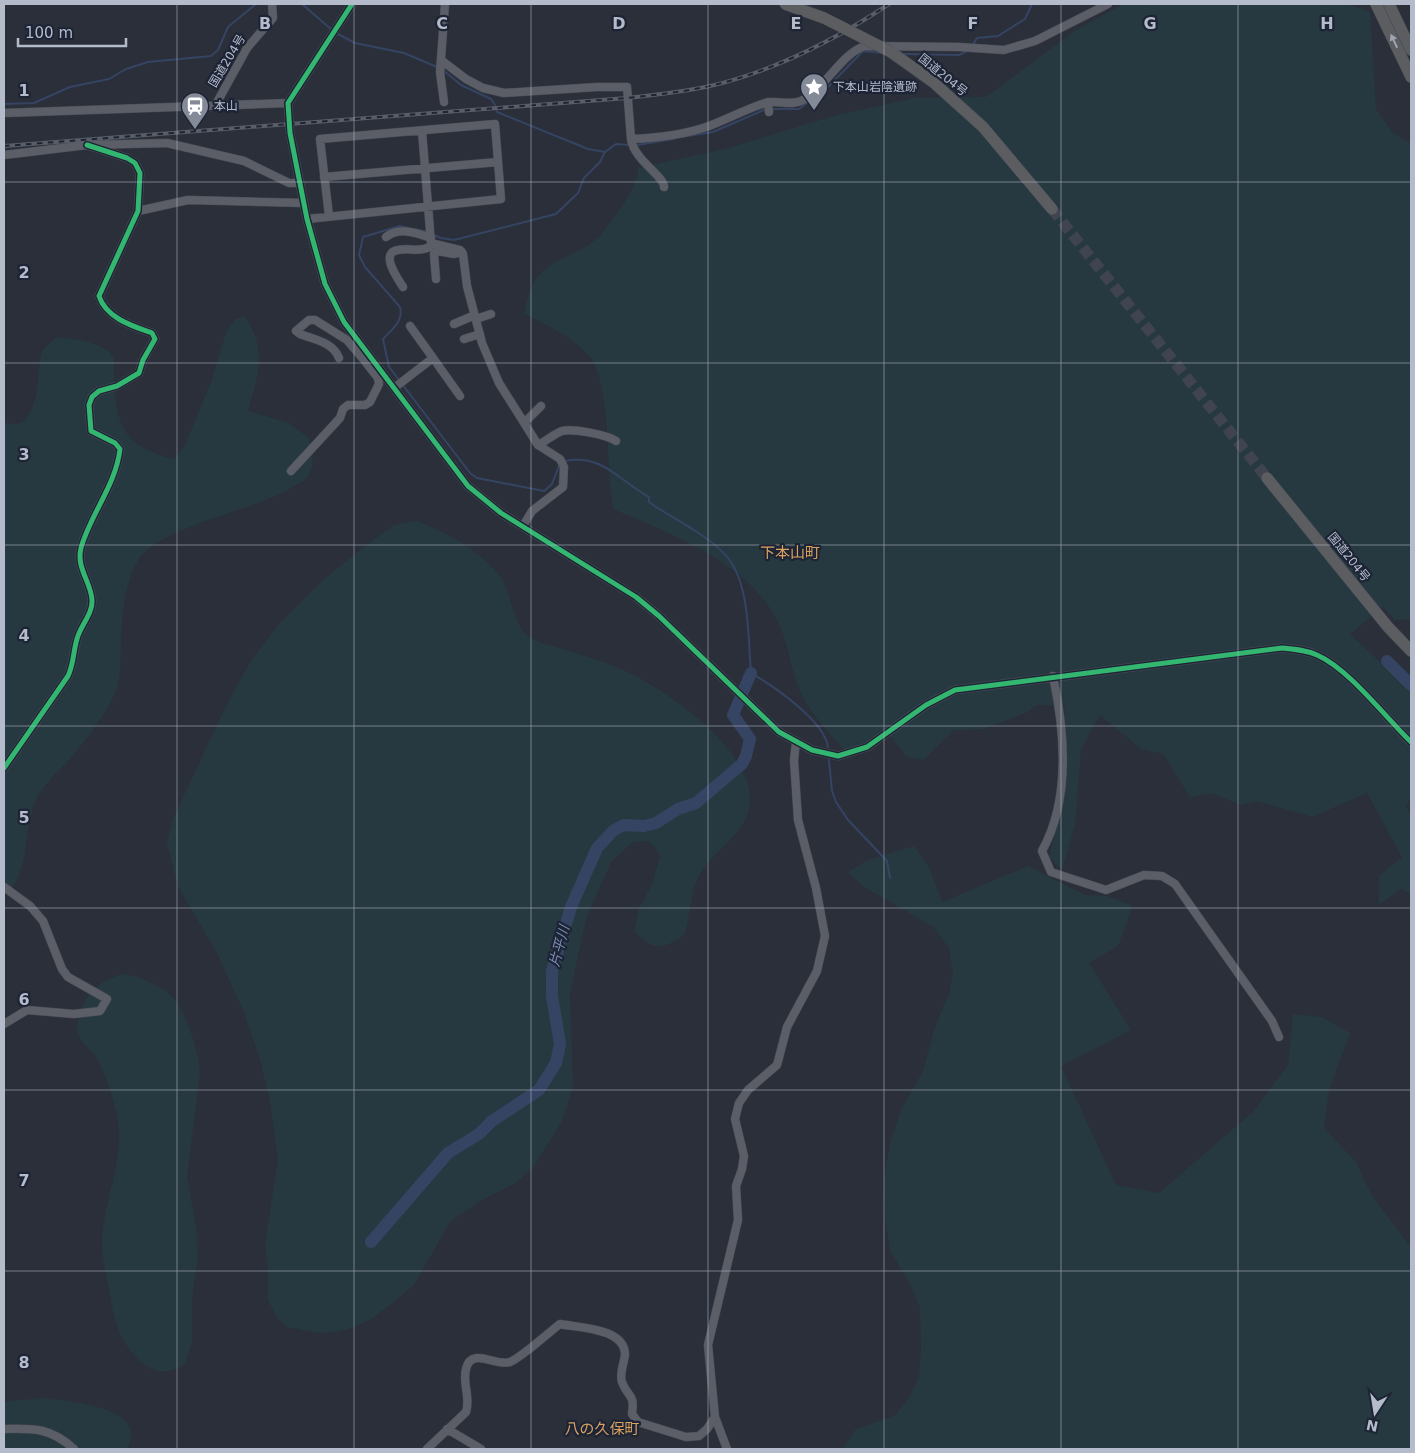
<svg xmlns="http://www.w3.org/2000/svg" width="1415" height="1453" font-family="'DejaVu Sans','Noto Sans JP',sans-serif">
  <rect width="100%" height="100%" fill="#2a2f3a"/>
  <path fill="#273940" d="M1123 4H1347L1370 12 1376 109 1394 134 1411 143V619L1395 620 1383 607 1350 634 1411 691V798L1406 806 1411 817V894L1401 889 1379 905V876L1402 857 1367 793 1312 817 1258 801 1241 805 1211 793 1190 797 1163 754 1141 749 1100 715 1081 749 1075 825 1062 870 1049 857C1063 805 1070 759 1064 705H1036L1028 712 983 729 954 730 923 760 907 757 887 733 847 753C831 735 811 715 801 693 790 670 789 642 777 620 746 561 671 534 613 509 606 467 611 402 595 365 586 344 545 323 524 314 527 300 530 283 542 272 557 258 579 253 595 240 607 231 641 183 638 168L729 148 833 116 914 98 986 97 1076 30Z
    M245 317C268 350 258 375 248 411L289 423 309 438C312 451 316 465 307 477 304 482 296 485 291 488 255 510 155 528 137 562 123 588 122 617 121 646 120 660 121 675 117 688 109 710 85 742 69 760 56 774 41 786 34 804 23 831 31 875 4 895V422C41 435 36 377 41 355 43 347 51 342 57 337 72 338 96 342 108 351 116 356 114 364 114 372 115 422 121 446 174 459L186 443 211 382 227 330 236 319Z
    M417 521C446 532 479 550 499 575 513 593 511 626 531 638 538 643 549 645 556 647 578 654 601 660 621 669 665 688 761 754 749 809 743 835 715 850 701 872 690 890 691 913 685 934 665 950 651 951 634 931L639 909 653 882 660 856 655 847 648 841 633 842 611 862 586 919 570 994 573 1087 562 1121 534 1166 516 1183 480 1201 450 1222 414 1285 373 1318 355 1327 335 1332 318 1333 287 1327 277 1318 268 1300V1272L265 1244 278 1159 270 1101 260 1059 244 1013 219 957 178 886 167 843 172 821 225 708 250 662 278 625 322 581 365 546 394 525Z
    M914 846 930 869 942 902 1028 866 1085 895 1108 896 1133 906 1118 946 1089 963 1131 1030 1061 1066 1116 1185 1159 1193 1254 1111 1288 1065 1293 1014 1321 1017 1350 1033 1329 1090 1324 1128 1356 1162 1371 1194 1411 1247V1449H843L855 1430 895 1415 909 1398 919 1377 921 1348 920 1308 908 1280 890 1251 885 1216 884 1178 891 1140 902 1108 923 1071 934 1030 949 993 953 974 949 948 933 927 863 886 848 872 868 860Z
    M123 974C139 976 156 983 169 994 185 1007 199 1052 200 1073L187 1177 197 1232 198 1258 192 1297V1342L185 1364C168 1375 153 1374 138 1359 120 1341 114 1321 110 1295 107 1278 102 1261 102 1243 103 1201 126 1157 117 1116 113 1097 106 1075 97 1059 91 1048 76 1041 77 1027 80 999 96 981 123 974Z
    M42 1398C66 1401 151 1406 127 1449H4V1402Z"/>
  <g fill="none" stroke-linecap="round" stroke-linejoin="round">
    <path stroke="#364464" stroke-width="2" d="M302 4 332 30
      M336 33 355 43 404 53 437 67
      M972 46 977 38 998 36 1025 19 1032 4
      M903 54 959 55 967 51
      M443 70 461 85 491 99 495 105
      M4 104 34 103 70 87 109 79 126 69 148 62 211 56 218 50 228 27 256 4
      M496 109 497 112 588 149 605 152
      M770 109H799L828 87 863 51 883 53
      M681 137 713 132 766 109
      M637 145 674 139
      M415 229 428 232
      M432 234 441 238 454 240 556 214 578 193 584 178 600 162 605 152 616 144 629 145
      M399 380 389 367 383 339C392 329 404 321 400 307L365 267 359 255 363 237 400 226 408 228
      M402 384 470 473 477 478 544 491 552 484 559 466
      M565 461C601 453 620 481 649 497V502L656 507C678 521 712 538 728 558 750 585 748 640 751 673 773 686 824 720 828 747
      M829 760 832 791 836 802 848 820 887 861 890 878"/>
    <path stroke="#364464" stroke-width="12" d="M1387 661 1411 685
      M371 1242 448 1153 479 1134 492 1121 539 1090 556 1063 560 1044 552 996V971L571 907 597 848 614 830 624 825 644 826 656 823 678 809 696 803 742 764 746 756 750 739 733 715 751 673"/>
    <path stroke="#3f4450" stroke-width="11" stroke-dasharray="11 5.5" stroke-linecap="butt" d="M1052 209 1267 478"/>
    <g stroke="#474a52" stroke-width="9">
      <path id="minor" d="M352 4 288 103 290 133 307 219 325 284 344 322 468 486 501 513 636 597 659 616 779 732 812 750 838 756 867 747 926 705 955 690 1282 648C1294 649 1306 650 1317 655 1349 669 1385 717 1411 742
        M441 60 466 79 483 88 504 93 597 87H627L631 139C657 138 684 135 709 126 728 119 746 109 765 103 777 99 791 107 803 100 826 87 842 53 865 46L959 47 1004 50 1035 41 1108 4
        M444 102 440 72 445 4
        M768 102 769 112
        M215 106 247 48 273 18 272 4
        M4 113 288 103
        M422 131 431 243 460 250 463 254 467 286 482 343 499 383 538 445 560 459 564 467 563 487 532 511 523 526
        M631 139C634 160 665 177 664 187
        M4 155 87 145 167 143 244 161 289 183H300
        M324 177 498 162
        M138 211 188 200 304 203
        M307 219 501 199 495 124 320 139 329 216
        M386 237C399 226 417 233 431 238
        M436 279 434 254 438 251 454 254 462 252
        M403 287C398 279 379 253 398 250 410 247 417 253 430 247L431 243
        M476 319 491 314
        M454 324 475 315
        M410 326 433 358
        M464 339 480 334
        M339 358C333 342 315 340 300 334L296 331 309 320H315L347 340 364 360 368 357
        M394 388 433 358 460 396
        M525 422 541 406
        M538 445C546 441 554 434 562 431 572 428 608 435 616 441
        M291 471 340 418 343 409 348 405H365L370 402 379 384 378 378 364 360
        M1053 676C1065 732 1071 799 1042 851L1051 872 1106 890 1144 875 1162 876 1175 884 1272 1021 1279 1037
        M4 768 68 676C74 663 73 652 77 639 80 626 93 614 92 600 91 582 76 568 81 548 90 515 116 485 120 449L115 443 91 431 89 405 92 397 99 391 117 386 139 373 143 360 155 339 152 333C132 326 106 318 99 296L138 211 140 173 135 163 127 158 87 145
        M4 887 30 906 43 921 62 969 68 977 107 999 100 1011 74 1014 27 1010 4 1024
        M4 1429C34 1428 51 1428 74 1449
        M447 1429 481 1449
        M427 1449 466 1412C471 1397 462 1384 466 1369 471 1346 496 1367 510 1362 522 1357 548 1333 560 1324 580 1328 625 1328 625 1355 624 1363 619 1375 622 1382 628 1399 635 1392 632 1414L638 1422 686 1437 699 1436 707 1429 715 1417
        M727 1449 715 1417 708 1345 738 1220 736 1186 742 1169 744 1156 735 1119 739 1103 748 1090 777 1065 787 1027 817 971 825 936 816 888 798 820 794 760 796 742"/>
    </g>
    <g stroke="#474b55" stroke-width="12">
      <path id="highway" d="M1376 4 1411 77
        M1389 4 1411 50
        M891 52 933 82 983 127 1052 209
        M1267 478 1388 627 1411 651"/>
    </g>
    <use href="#minor" stroke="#5b5e67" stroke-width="8"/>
    <use href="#highway" stroke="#5b5d61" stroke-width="11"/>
    <g stroke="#595d66" stroke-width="4">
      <path id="rail" d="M4 146 627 98C655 95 683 92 710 86 774 71 835 40 889 4"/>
    </g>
    <use href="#rail" stroke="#1d2435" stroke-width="2" stroke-dasharray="5.5" stroke-linecap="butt"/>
    <g stroke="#474b55" stroke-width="12" stroke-linecap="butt">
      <path id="highway-bridge" d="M785 4 824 18 891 52"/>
    </g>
    <use href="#highway-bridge" stroke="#5b5d61" stroke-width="11"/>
    <g stroke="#1d2435" stroke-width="8">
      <path id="cycleway" d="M352 4 288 103 290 133 307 219 325 284 344 322 468 486 501 513 636 597 659 616 779 732 812 750 838 756 867 747 926 705 955 690 1282 648C1294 649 1306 650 1317 655 1349 669 1385 717 1411 742
        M4 768 68 676C74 663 73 652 77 639 80 626 93 614 92 600 91 582 76 568 81 548 90 515 116 485 120 449L115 443 91 431 89 405 92 397 99 391 117 386 139 373 143 360 155 339 152 333C132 326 106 318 99 296L138 211 140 173 135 163 127 158 87 145"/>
    </g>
    <use href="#cycleway" stroke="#33b770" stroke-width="5"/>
  </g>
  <defs><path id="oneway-solid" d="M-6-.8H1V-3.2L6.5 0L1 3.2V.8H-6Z" transform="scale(1.25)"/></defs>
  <use fill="#9ea4b0" href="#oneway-solid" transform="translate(1394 41) rotate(-115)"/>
  <path fill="none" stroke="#b4bbcb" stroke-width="1" stroke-opacity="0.55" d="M177 4V1449M354 4V1449M531 4V1449M708 4V1449M884 4V1449M1061 4V1449M1238 4V1449M4 182H1411M4 363H1411M4 545H1411M4 726H1411M4 908H1411M4 1090H1411M4 1271H1411"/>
  <defs>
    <g id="sight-pin" transform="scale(1.4375)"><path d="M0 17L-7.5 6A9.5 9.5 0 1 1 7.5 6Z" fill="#848a98" stroke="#1d2435"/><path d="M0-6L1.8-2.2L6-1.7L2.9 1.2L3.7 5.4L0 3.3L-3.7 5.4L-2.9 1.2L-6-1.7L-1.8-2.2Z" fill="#fff"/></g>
    <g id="station-pin" transform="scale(1.4375)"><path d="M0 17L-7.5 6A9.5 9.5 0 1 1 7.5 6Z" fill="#848a98" stroke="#1d2435"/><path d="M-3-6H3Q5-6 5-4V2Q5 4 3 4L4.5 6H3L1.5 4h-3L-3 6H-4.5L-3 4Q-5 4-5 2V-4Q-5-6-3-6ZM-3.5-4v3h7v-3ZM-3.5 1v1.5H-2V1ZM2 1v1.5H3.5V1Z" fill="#fff"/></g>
  </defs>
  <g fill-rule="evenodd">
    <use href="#sight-pin" x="814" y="87"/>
    <use href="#station-pin" x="195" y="106"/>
  </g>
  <g text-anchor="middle" stroke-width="4.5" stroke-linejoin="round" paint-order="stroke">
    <g font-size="12" fill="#b4bbcb" stroke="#1d2435">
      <text transform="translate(227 61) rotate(-59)" y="4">国道204号</text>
      <text transform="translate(943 75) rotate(39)" y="4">国道204号</text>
      <text transform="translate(1349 557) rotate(51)" y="4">国道204号</text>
    </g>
    <g font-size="12" fill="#b4bbcb" stroke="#1d2435" text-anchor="start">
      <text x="833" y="91">下本山岩陰遺跡</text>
      <text x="214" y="110">本山</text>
    </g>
    <g font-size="14" font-style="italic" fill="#7b8db3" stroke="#1d2435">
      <text transform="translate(559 946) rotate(-75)" y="5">片平川</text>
    </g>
    <g font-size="15" fill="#daa15f" stroke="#1d2435">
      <text x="790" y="558">下本山町</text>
      <text x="602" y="1434">八の久保町</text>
    </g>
  </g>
  <g font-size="16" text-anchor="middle" font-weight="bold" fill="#b4bbcb" stroke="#1d2435" stroke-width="4.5" stroke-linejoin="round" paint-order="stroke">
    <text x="265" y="29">B</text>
    <text x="442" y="29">C</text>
    <text x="619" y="29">D</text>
    <text x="796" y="29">E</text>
    <text x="973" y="29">F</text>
    <text x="1150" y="29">G</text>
    <text x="1327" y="29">H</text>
    <text x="24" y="96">1</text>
    <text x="24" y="278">2</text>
    <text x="24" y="460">3</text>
    <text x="24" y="641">4</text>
    <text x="24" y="823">5</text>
    <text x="24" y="1005">6</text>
    <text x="24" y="1186">7</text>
    <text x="24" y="1368">8</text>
  </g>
  <rect width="1415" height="1453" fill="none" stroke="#b4bbcb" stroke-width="10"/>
  <g transform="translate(1375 1413) rotate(192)" stroke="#1d2435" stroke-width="4" paint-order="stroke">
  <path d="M0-4L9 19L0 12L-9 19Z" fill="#b4bbcb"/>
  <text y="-8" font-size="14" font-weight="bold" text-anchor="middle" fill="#b4bbcb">N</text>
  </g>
  <path d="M18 38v8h108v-8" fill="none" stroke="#b4bbcb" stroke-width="2.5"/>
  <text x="25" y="38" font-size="15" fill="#b4bbcb" stroke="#1d2435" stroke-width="4" paint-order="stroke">100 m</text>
</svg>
